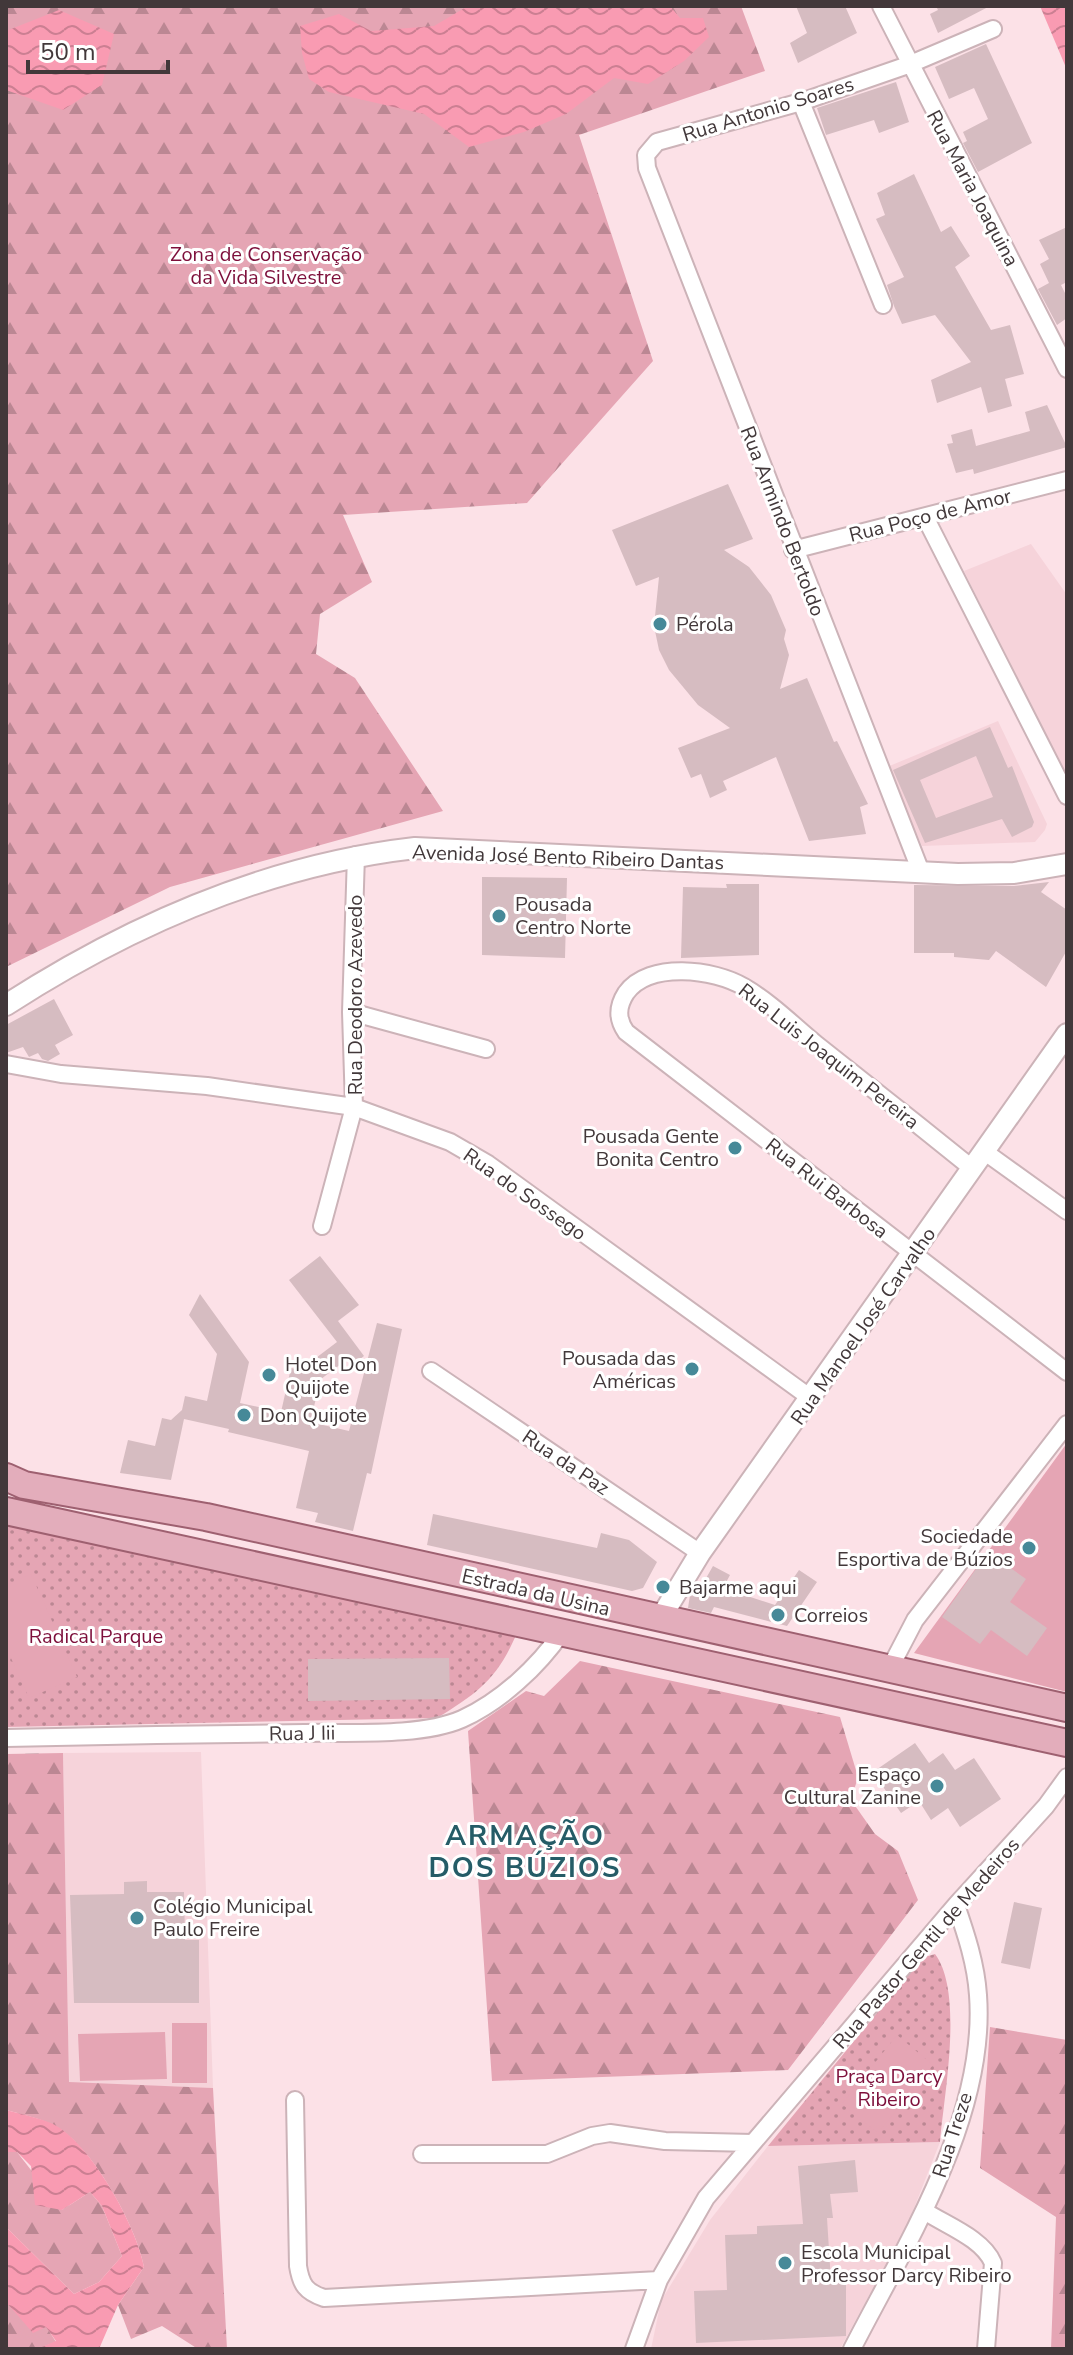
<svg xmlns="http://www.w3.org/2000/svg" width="1073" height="2355" font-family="'Nunito Sans',sans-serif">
  <defs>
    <pattern id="forest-firs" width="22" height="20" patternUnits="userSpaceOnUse" patternTransform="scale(2)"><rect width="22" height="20" fill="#e5a5b4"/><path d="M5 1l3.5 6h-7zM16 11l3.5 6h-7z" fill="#bb8793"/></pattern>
    <pattern id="park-dots" width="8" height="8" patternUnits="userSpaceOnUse" patternTransform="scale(2)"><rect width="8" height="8" fill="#e5a5b4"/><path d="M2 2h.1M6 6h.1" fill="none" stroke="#bb8793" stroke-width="1.8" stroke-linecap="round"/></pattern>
    <pattern id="water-waves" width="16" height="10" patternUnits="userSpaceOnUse" patternTransform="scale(2)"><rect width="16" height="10" fill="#f99bb2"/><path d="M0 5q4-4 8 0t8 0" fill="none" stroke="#cb7f92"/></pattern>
  </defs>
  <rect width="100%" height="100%" fill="#fce1e7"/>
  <path fill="#f6d3da" d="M1031 544 1067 595V784L964 571Z
    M998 721 1047 824 1045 830 1035 842 922 846 887 767Z
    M201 1752 213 2088 69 2083 63 1753Z
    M940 2142 907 2226 840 2349H651L661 2301 710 2220 768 2146Z"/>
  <path fill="url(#forest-firs)" d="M6 6H741L765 71 579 135 653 361 527 503 343 515 372 582 320 614 316 654 355 678 443 811 170 887 6 967Z
    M580 1661 840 1717 858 1777 851 1800 875 1834 898 1851 918 1900 788 2070 492 2081 468 1731 526 1691 544 1696Z
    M63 1753 69 2082 213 2088 227 2349H198L162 2326 131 2339 118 2305 144 2267C137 2227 91 2143 53 2125 39 2118 21 2114 6 2110V1754Z
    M990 2027 1067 2040V2349H1051L1056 2217 980 2168Z
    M6 2152H17L62 2210 90 2192 102 2206 122 2256 99 2282 74 2294 6 2227Z
    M6 2302 46 2326 56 2342 37 2349H6Z"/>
  <path fill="url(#park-dots)" d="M6 1525 517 1633C497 1679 479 1692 437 1718L6 1727Z
    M935 1954C964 1993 944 2094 940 2142L768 2146 922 1958Z"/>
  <path fill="#e5a5b4" d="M1067 1443V1692L914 1653Z
    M31 1574 77 1677 29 1698 6 1647V1586Z
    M172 2023H207V2083H172Z
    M165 2032 167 2079 80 2081 78 2034Z
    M897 2035 933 2065 878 2133 842 2104Z"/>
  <path fill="url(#water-waves)" d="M468 6H670L680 18H703L709 37 684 61 648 84 614 78 566 114 524 132 469 147 424 114 329 92 309 79 302 53 300 26 339 14 371 31 434 26Z
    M1040 6H1067V70Z
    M59 10 114 34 102 85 63 110 6 90V31Z
    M6 2110C21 2114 39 2118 53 2124 91 2143 137 2227 144 2267L118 2305 99 2349H37L56 2341 46 2327 33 2333 6 2302V2227L74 2294 99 2282 122 2256 102 2206 90 2192 62 2210 35 2205 31 2166 17 2152H6Z"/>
  <path fill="#d6bcc1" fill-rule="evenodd" d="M796 6H845L857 33 798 63 790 43 807 33Z
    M936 6H990L938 33 930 14 938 10Z
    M986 44 1032 143 978 172 963 143 967 141 963 132 988 119 974 88 949 99 935 67Z
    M896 82 909 122 879 133 874 120 826 135 817 108Z
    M914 174 941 232 951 226 970 256 955 267 991 330 1010 325 1024 374 1005 379 1012 406 988 413 981 387 937 403 931 380 971 362 935 315 902 324 894 306 887 285 904 277 876 219 885 215 877 193Z
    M1067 227V282L1061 285 1067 297V318L1057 325 1038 289 1049 283 1040 264 1049 259 1039 240Z
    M1047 405 1067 447 974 474 973 469 956 473 947 444 953 443 951 435 972 429 976 446 1030 431 1025 412Z
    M728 484 753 539 724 550 749 567 771 595 786 630 784 639 789 655 780 689 807 678 834 742 837 741 868 804 860 807 866 834 809 841 776 757 723 781 727 790 710 798 701 774 691 778 678 748 730 728 698 705 669 670 659 650 654 626 659 577 636 586 612 530Z
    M990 727 1008 768 1012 766 1034 822 1032 827 1012 837 1002 819 925 843 893 770ZM976 756 993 797 936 818 920 780Z
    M482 877 567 878 565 958 482 955Z
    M1049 882 1041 892 1067 910V950L1046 987 996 951 989 960 954 957V953H914V885L1014 886Z
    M726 884H759V955L681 958 683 887 727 888Z
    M54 999 73 1035 55 1045 60 1054 48 1061 42 1059 38 1053 29 1057 23 1047 6 1053V1025Z
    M320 1256 359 1305 338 1321 364 1356 354 1364 349 1358 321 1379 310 1422 349 1431 377 1323 402 1329 371 1474 367 1473 353 1531 315 1522 318 1513 296 1508 309 1451 228 1432 229 1429 184 1419 171 1480 120 1473 128 1440 155 1446 162 1418 171 1420 182 1410 185 1396 207 1401 217 1354 189 1315 200 1294 249 1362 240 1403 281 1412 291 1368 300 1370 337 1342 289 1280Z
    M433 1514 597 1548 601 1533 629 1540 657 1562 643 1588 632 1591 427 1545Z
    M988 1552 1026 1579 1010 1602 1047 1628 1027 1656 991 1630 980 1644 942 1617Z
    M713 1566 730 1575 723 1588 775 1605 799 1570 817 1582 787 1626 714 1607 711 1613 688 1608 690 1595 697 1594Z
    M449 1658 450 1699 308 1701V1659Z
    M915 1743 929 1763 943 1753 955 1770 974 1758 1001 1799 960 1827 948 1808 931 1820 919 1801 901 1813 873 1772Z
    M147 1881V1892H184L185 1940H199V2003H74L70 1895 124 1894V1882Z
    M1014 1902 1042 1908 1030 1969 1001 1963Z
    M855 2160 858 2192 830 2194 833 2218H827L831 2282H846V2336L696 2343 694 2291 727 2290 725 2235 757 2234V2226L803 2224 798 2166Z"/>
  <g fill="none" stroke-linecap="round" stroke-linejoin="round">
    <g stroke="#ccb3b8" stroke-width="20">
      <path id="minor" d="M881 6 1067 369
        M801 102 883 305
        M925 517 1067 796
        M793 550 1067 480
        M921 872 647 168 646 155 657 142 801 102 908 65 993 29
        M351 1012 486 1049
        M6 1064 61 1074 207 1086 354 1107 450 1142 488 1164 812 1399
        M985 1152 1067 1211
        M973 1169C921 1127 868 1085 816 1044 793 1025 770 1002 744 987 714 969 649 961 626 993 617 1007 617 1019 626 1032L1067 1372
        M322 1226 354 1107 351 1012 356 855
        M431 1371 700 1553
        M890 1668 915 1620 1067 1424
        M6 1738C106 1736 205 1734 305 1733 350 1732 421 1737 462 1719 501 1701 538 1667 562 1632
        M295 2100 298 2266C301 2285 306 2292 324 2298L659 2280
        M422 2154H547L592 2136 610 2133 665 2141 753 2143
        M926 2212C948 2226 983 2239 993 2263L986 2349
        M634 2349 659 2280 706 2198 956 1905 1046 1806 1067 1777
        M852 2349C906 2244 987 2117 978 1995 976 1964 966 1934 956 1905"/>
    </g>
    <g stroke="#ccb3b8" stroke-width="24">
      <path id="tertiary" d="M6 1005C130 925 267 865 415 848L958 874 1014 873 1067 864
        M660 1619 700 1553 1067 1034"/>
    </g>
    <g stroke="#9e6070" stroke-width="30">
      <path id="primary" d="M6 1477 24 1485 206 1517 1067 1708
        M6 1511 1067 1743"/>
    </g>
    <use href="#minor" stroke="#fff" stroke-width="16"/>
    <use href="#tertiary" stroke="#fff" stroke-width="20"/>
    <use href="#primary" stroke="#e3adbb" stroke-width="26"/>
  </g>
  <g fill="#468998" stroke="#fff" stroke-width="3">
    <circle cx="660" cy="624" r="8"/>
    <circle cx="499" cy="916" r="8"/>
    <circle cx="735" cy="1148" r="8"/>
    <circle cx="692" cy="1369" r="8"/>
    <circle cx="269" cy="1375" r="8"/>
    <circle cx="244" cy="1415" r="8"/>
    <circle cx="1029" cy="1548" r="8"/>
    <circle cx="663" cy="1587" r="8"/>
    <circle cx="778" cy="1615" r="8"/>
    <circle cx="937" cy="1786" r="8"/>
    <circle cx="137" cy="1918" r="8"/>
    <circle cx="785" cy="2263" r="8"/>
  </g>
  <g text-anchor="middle" stroke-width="6" stroke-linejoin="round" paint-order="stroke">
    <g font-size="20" fill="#42383a" stroke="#fff">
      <text transform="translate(768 109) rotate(-17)" y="7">Rua Antonio Soares</text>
      <text transform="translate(973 188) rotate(62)" y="7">Rua Maria Joaquina</text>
      <text transform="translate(930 515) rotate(-14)" y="7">Rua Poço de Amor</text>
      <text transform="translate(783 521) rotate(69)" y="7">Rua Armindo Bertoldo</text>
      <text transform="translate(568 857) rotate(2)" y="7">Avenida José Bento Ribeiro Dantas</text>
      <text transform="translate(355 995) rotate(-90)" y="7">Rua Deodoro Azevedo</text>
      <text transform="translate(829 1056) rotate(38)" y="7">Rua Luis Joaquim Pereira</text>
      <text transform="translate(827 1188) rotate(38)" y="7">Rua Rui Barbosa</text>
      <text transform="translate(525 1194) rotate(35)" y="7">Rua do Sossego</text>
      <text transform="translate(863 1326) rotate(-55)" y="7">Rua Manoel José Carvalho</text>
      <text transform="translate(566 1462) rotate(34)" y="7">Rua da Paz</text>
      <text transform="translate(536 1592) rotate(13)" y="7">Estrada da Usina</text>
      <text transform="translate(302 1733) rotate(-1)" y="7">Rua J Iii</text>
      <text transform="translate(926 1943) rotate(-49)" y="7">Rua Pastor Gentil de Medeiros</text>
      <text transform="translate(952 2135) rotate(-72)" y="7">Rua Treze</text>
    </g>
    <g font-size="20" fill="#7d0f3b" stroke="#fff">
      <text x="266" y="261">Zona de Conservação<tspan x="266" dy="23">da Vida Silvestre</tspan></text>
      <text x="96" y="1643">Radical Parque</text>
      <text x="889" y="2083">Praça Darcy<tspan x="889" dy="23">Ribeiro</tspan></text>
    </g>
    <g font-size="20" fill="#42383a" stroke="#fff" text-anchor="start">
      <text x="676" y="631">Pérola</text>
      <text x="515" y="911">Pousada<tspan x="515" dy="23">Centro Norte</tspan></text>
      <text x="719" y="1143" text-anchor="end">Pousada Gente<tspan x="719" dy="23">Bonita Centro</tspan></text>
      <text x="676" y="1365" text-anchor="end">Pousada das<tspan x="676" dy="23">Américas</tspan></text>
      <text x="285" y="1371">Hotel Don<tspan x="285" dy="23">Quijote</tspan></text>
      <text x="260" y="1422">Don Quijote</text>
      <text x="1013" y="1543" text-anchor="end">Sociedade<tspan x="1013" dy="23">Esportiva de Búzios</tspan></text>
      <text x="679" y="1594">Bajarme aqui</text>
      <text x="794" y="1622">Correios</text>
      <text x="921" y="1781" text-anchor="end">Espaço<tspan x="921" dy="23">Cultural Zanine</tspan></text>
      <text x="153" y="1913">Colégio Municipal<tspan x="153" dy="23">Paulo Freire</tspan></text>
      <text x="801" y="2259">Escola Municipal<tspan x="801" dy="23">Professor Darcy Ribeiro</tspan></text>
    </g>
    <g font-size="28" font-weight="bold" letter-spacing="2" fill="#255c67" stroke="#fff">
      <text x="525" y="1845">ARMAÇÃO<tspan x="525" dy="32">DOS BÚZIOS</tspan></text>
    </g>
  </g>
  <rect width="1073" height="2355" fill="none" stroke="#42383a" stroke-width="16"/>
  <path d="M28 60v12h140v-12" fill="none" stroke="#42383a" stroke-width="4"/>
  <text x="40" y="60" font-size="24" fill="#42383a" stroke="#ffffff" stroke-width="6" paint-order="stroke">50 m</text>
</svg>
